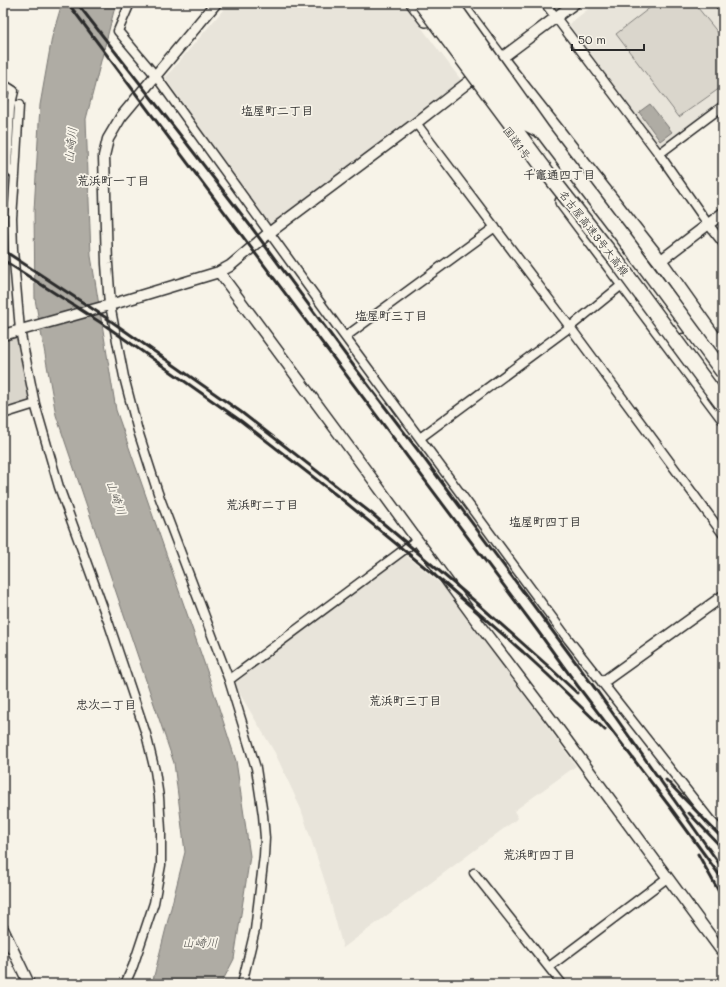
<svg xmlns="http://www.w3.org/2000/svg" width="726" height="987" font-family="Mali,'Klee One',sans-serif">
  <rect width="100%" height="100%" fill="#f7f3e8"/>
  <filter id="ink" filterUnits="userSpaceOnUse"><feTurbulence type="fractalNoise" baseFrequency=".025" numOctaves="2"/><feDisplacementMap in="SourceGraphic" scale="8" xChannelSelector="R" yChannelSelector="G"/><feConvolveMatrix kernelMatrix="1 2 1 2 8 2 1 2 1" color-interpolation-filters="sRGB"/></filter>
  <g filter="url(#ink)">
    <path fill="#e8e4da" d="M229 3H403L461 80 270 227 165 78Z
      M596 3H712L723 17V100L662 146 657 145 569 24Z
      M403 553 449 591 576 766 514 811 518 818 343 948 326 885 301 809 275 753 234 684Z"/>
    <path fill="#dad6cc" stroke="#82807c" d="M656 3H694L723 39V86L679 117 616 34Z
      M20 330 35 404 3 414V335Z"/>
    <path fill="#afaca4" stroke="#7a7874" d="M62 3H116L86 119 91 256 116 410 208 674 236 761 250 856 234 959 221 984H152L185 852 174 763 56 415 35 299 34 211 40 105 52 37Z
      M650 104 672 132 660 141 639 112Z"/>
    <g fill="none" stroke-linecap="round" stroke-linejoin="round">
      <g stroke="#2b2b2b" stroke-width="11">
        <path id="minor" d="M130 3 118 31 155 75 345 337 568 639 710 820 723 833
          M545 3 659 154 708 224 723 243
          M719 3 723 8
          M3 84 14 91 10 108 7 168 15 175 12 218 13 250 20 330 35 404 59 487 109 624 146 734 155 771 159 797 161 830V865L154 903 133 966 125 984
          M416 123 570 327 723 534
          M659 154 723 106
          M15 175 19 105
          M110 305 124 377 138 431 158 493 229 680 256 768 263 815 265 838 264 856 255 930 242 984
          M345 337 495 227
          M3 414 35 404
          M420 438 570 327 623 284
          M229 680 417 540
          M474 873 562 984
          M549 967 667 878
          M719 984 723 981"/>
      </g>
      <g stroke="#2b2b2b" stroke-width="13">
        <path id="tertiary" d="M495 63 575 3
          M660 261 723 213
          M219 272 371 477 475 619 554 723 723 953
          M110 305 107 264 104 156 108 139 121 117 216 3
          M3 335 110 305 219 272 230 266 269 233 416 123 480 73
          M603 682 723 596
          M3 929 29 984"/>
      </g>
      <g stroke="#2b2b2b" stroke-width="16">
        <path id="trunk" d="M413 3 426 20
          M459 3 501 59 660 261 723 350
          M562 202 723 417"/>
      </g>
      <g stroke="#2b2b2b" stroke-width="17">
        <path id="motorway" d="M683 341 723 391"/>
      </g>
      <use href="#minor" stroke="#f7f3e8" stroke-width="8"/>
      <use href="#tertiary" stroke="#f7f3e8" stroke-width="10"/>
      <use href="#trunk" stroke="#f7f3e8" stroke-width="13"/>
      <use href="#motorway" stroke="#f7f3e8" stroke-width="14"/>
      <path stroke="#2b2b2b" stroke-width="3" d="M68 3 537 630 577 685 670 807 723 880
        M77 3 188 145 252 228 356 369 420 453 597 691 723 869
        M3 250 108 319 241 412 371 513 477 603 547 665 577 693
        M3 260 106 326 241 421 344 501 444 583 523 652 548 675 605 730
        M666 780 701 816 723 839
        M689 813 723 849
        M698 854 723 899"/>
      <g stroke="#2b2b2b" stroke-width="17" stroke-linecap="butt">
        <path id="motorway-bridge" d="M421 3 552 179 615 259 723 405
          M436 3 524 122 541 131
          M451 3 543 132 626 241 723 372"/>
      </g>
      <use href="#motorway-bridge" stroke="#f7f3e8" stroke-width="14"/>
    </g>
  </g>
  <g text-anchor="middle" stroke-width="3.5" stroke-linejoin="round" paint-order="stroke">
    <g font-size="11" fill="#2b2b2b" stroke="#f7f3e8">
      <text transform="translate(517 143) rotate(53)" y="4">国道1号</text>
      <text transform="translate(594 233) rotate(52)" y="4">名古屋高速3号大高線</text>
    </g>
    <g font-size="12" font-weight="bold" fill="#2b2b2b" stroke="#f7f3e8">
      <text x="277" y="115">塩屋町二丁目</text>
      <text x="559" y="179">千竈通四丁目</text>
      <text x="113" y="185">荒浜町一丁目</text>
      <text x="391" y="320">塩屋町三丁目</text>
      <text x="262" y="509">荒浜町二丁目</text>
      <text x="545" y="526">塩屋町四丁目</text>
      <text x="405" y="705">荒浜町三丁目</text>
      <text x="106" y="709">忠次二丁目</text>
      <text x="539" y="859">荒浜町四丁目</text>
    </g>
    <g font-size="12" font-style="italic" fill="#53524f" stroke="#f7f3e8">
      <text transform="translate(71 145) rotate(-84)" y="4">山崎川</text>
      <text transform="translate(116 498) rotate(71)" y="4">山崎川</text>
      <text x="200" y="947">山崎川</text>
    </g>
  </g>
  <rect width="726" height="987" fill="none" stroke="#f7f3e8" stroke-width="16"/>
  <rect x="8" y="8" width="710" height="971" fill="none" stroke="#2b2b2b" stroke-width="1.5" filter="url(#ink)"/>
  <path d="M572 44v6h72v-6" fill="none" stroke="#2b2b2b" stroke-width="2"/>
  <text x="578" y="44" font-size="12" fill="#2b2b2b" stroke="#f7f3e8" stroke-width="3" paint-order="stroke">50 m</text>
</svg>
